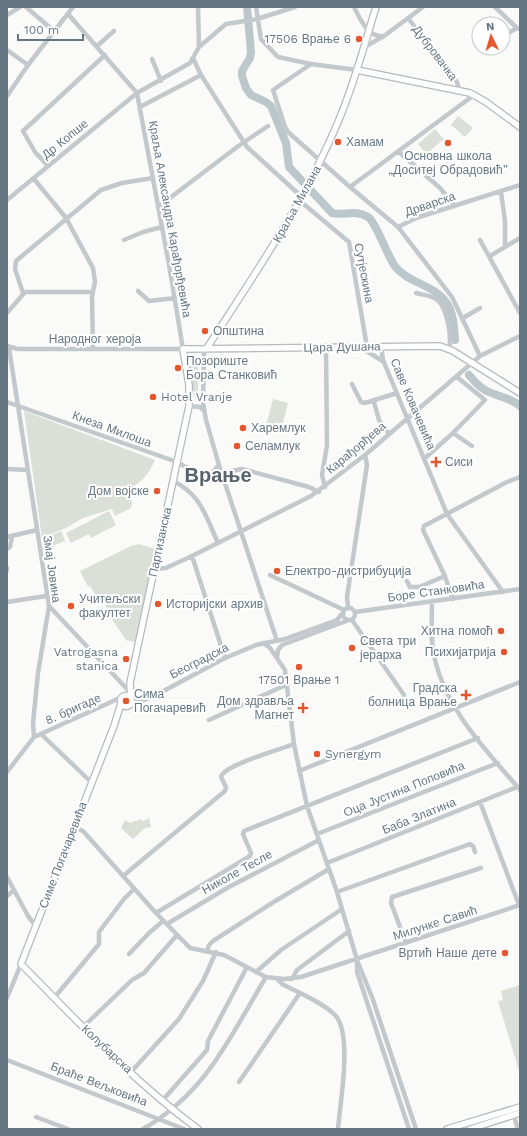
<svg xmlns="http://www.w3.org/2000/svg" width="527" height="1136" font-family="'Work Sans',sans-serif">
  <rect width="100%" height="100%" fill="#fafaf8"/>
  <path fill="#dadfd7" d="M458 116 473 128 465 137 451 125Z
    M435 129 444 139 426 154 418 144Z
    M193 360 198 362V397L196 399 194 396 189 364Z
    M273 399 288 403 281 430 266 426Z
    M24 411 155 460C151 471 140 485 128 489L132 502 131 508 115 516 112 509 83 518 68 527 42 538Z
    M109 511 116 525 91 538 89 534 71 543 66 533Z
    M61 531 65 541 48 548 45 538Z
    M139 544 158 550 153 576 141 613 139 643 126 640 107 612 109 611 99 595 96 596 90 586 88 587 80 571 131 546Z
    M149 818 151 827 145 828 133 839 121 828 125 820 131 823 134 821H137L140 819 143 821Z
    M520 985V1074L498 1001 503 1000 501 991Z"/>
  <g fill="none" stroke-linecap="round" stroke-linejoin="round">
    <path stroke="#bbc7cb" stroke-width="8" d="M247 7 251 52 250 58 242 71V76L246 88 251 95 266 102 271 106 286 143 289 167 332 213C345 216 355 209 368 217 375 221 387 254 394 265 407 283 433 284 446 302 454 313 454 327 455 340
      M469 375C476 384 483 391 494 394 504 398 512 399 520 406"/>
    <g stroke="#b5babe" stroke-width="8">
      <path id="major" d="M357 70 470 93 486 102 520 127
        M207 348C254 275 304 203 338 122 354 85 364 46 376 7
        M120.5 701a5.5 5.5 0 1 1 11 0a5.5 5.5 0 1 1-11 0Z
        M131 697 130 683 189 406V385L183 349 440 346 453 351 520 393
        M121 703 114 726 21 964C77 1021 133 1081 198 1129
        M447 1129 520 1107
        M470 1129 520 1113"/>
    </g>
    <path stroke="#c3c8cc" stroke-width="4.5" d="M26 7 54 31
      M256 7 261 39 278 57 311 64 357 70
      M354 7C360 18 367 37 382 36
      M495 7 517 28 520 29
      M7 15 20 7
      M408 18 457 82 459 90
      M503 36 517 28
      M97 46 114 31
      M199 47 226 24 257 19 295 7
      M363 48 384 36 423 7
      M484 49 485 48
      M7 50 28 65
      M193 58 201 75 247 147 302 197
      M152 59 161 81
      M311 64 273 90 285 127 288 132 350 187 398 227 416 218 520 185
      M7 96 28 65 73 7
      M140 107 201 75
      M399 152 440 188 455 206
      M48 166 35 152 23 131 105 55
      M34 179 66 218 93 268 95 282 92 296 93 349
      M350 187 474 95
      M501 192 505 221V247
      M7 200 137 93 190 63 199 47 198 7
      M300 201 349 242 367 347
      M158 207 237 147 268 126
      M398 227 452 297 480 356
      M124 240 143 232 162 227
      M480 240 520 313
      M490 256 520 238
      M138 291 149 301 175 298
      M23 293 15 269 16 261 101 190 122 183 153 178
      M416 293C423 295 431 295 437 300 447 307 452 337 449 349
      M7 313 25 292H93
      M463 318 480 308
      M7 346 18 349H183L169 265 137 93 68 14
      M381 346 383 360 447 514 503 592
      M360 347 384 362
      M9 348 49 606 38 673 33 723 34 737
      M207 348 204 353 203 403 206 420 219 465 277 641
      M352 384 361 402 365 403 397 393
      M7 402 177 462 184 466 225 482
      M374 402 379 420 389 434
      M189 406 200 407 204 411
      M453 433 472 446
      M425 458 453 433 485 400 457 377
      M7 469 27 470
      M222 473 242 469 309 487 319 492
      M210 475 219 465
      M173 481C201 494 206 517 218 543
      M325 487 322 475 327 445 326 347
      M7 537 37 530
      M7 549 10 547 12 537
      M192 556 225 658
      M7 568V570
      M154 569 166 568 192 556 311 496 365 455 480 356 520 336
      M270 575 344 610
      M407 581 410 587H419L445 576
      M453 599 444 574 423 530 424 526 507 482 520 477
      M7 602 46 596
      M432 602C432 621 430 642 435 660 447 711 487 751 520 790
      M49 606 127 689
      M348 607 347 597 367 465 365 455
      M343 614a6 6 0 1 1 12 0a6 6 0 1 1-12 0Z
      M355 612 520 589
      M352 620 404 695
      M264 643 270 648 285 670 294 744 307 806 337 892 357 960 372 997 416 1129
      M277 658 278 650 282 645 349 620
      M131 703 142 701 158 694 225 658 256 645 285 639 337 620 342 614
      M209 720 288 684
      M41 734 91 782
      M299 771 520 682
      M7 772 34 737 122 697
      M480 802 519 905
      M74 827 83 831 156 913 190 948 224 955 266 977 284 979 301 977 520 905
      M317 834 498 763
      M327 863 517 787
      M123 876 225 791 226 787 221 777C223 765 282 749 294 744
      M7 877 28 916 35 925
      M337 892 470 844 473 846 475 852
      M7 896 14 890
      M156 913 250 856 251 853 243 834 244 831 478 738
      M167 924 227 888 319 840
      M406 943 391 903 392 897 481 868
      M207 951 209 945 213 941 272 903 329 869
      M129 954 149 933 163 921
      M357 963V972L409 1129
      M256 972 281 950 342 909
      M277 979 282 984C297 992 322 1002 335 1015 353 1034 340 1103 338 1129
      M292 979 297 970 349 931
      M7 998 21 964
      M54 998 99 944V932L124 899 134 889
      M83 1027 132 980 144 973 177 935
      M7 1060 184 1129
      M131 1072 179 1019 203 981 216 952
      M239 1082 300 993
      M162 1101 207 1050 208 1041 247 967
      M513 1113 518 1129
      M36 1117 68 1129
      M143 1129C208 1091 229 1038 266 977"/>
    <use href="#major" stroke="#fff" stroke-width="5.5"/>
  </g>
  <g fill="#e4572e" stroke="#fff" stroke-width="1.5">
    <circle cx="359" cy="39" r="4"/>
    <circle cx="338" cy="142" r="4"/>
    <circle cx="448" cy="143" r="4"/>
    <circle cx="205" cy="331" r="4"/>
    <circle cx="178" cy="368" r="4"/>
    <circle cx="153" cy="397" r="4"/>
    <circle cx="243" cy="428" r="4"/>
    <circle cx="237" cy="446" r="4"/>
    <path d="M434 456h4v4h4v4h-4v4h-4v-4h-4v-4h4z"/>
    <circle cx="157" cy="491" r="4"/>
    <circle cx="277" cy="571" r="4"/>
    <circle cx="158" cy="604" r="4"/>
    <circle cx="71" cy="606" r="4"/>
    <circle cx="501" cy="631" r="4"/>
    <circle cx="352" cy="648" r="4"/>
    <circle cx="504" cy="652" r="4"/>
    <circle cx="126" cy="659" r="4"/>
    <circle cx="299" cy="667" r="4"/>
    <path d="M464 689h4v4h4v4h-4v4h-4v-4h-4v-4h4z"/>
    <circle cx="126" cy="701" r="4"/>
    <path d="M301 702h4v4h4v4h-4v4h-4v-4h-4v-4h4z"/>
    <circle cx="317" cy="754" r="4"/>
    <circle cx="505" cy="953" r="4"/>
  </g>
  <g text-anchor="middle" stroke-width="4" stroke-linejoin="round" paint-order="stroke">
    <g font-size="12" fill="#657683" stroke="#fff" text-anchor="start">
      <text x="351" y="43" text-anchor="end">17506 Врање 6</text>
      <text x="346" y="146">Хамам</text>
      <text x="448" y="160" text-anchor="middle">Основна школа<tspan x="448" dy="14">„Доситеј Обрадовић”</tspan></text>
      <text x="213" y="335">Општина</text>
      <text x="186" y="365">Позориште<tspan x="186" dy="14">Бора Станковић</tspan></text>
      <text x="161" y="401">Hotel Vranje</text>
      <text x="251" y="432">Харемлук</text>
      <text x="245" y="450">Селамлук</text>
      <text x="445" y="466">Сиси</text>
      <text x="149" y="495" text-anchor="end">Дом војске</text>
      <text x="285" y="575">Електро-дистрибуција</text>
      <text x="79" y="603">Учитељски<tspan x="79" dy="14">факултет</tspan></text>
      <text x="166" y="608">Историјски архив</text>
      <text x="493" y="635" text-anchor="end">Хитна помоћ</text>
      <text x="360" y="645">Света три<tspan x="360" dy="14">јерарха</tspan></text>
      <text x="118" y="656" text-anchor="end">Vatrogasna<tspan x="118" dy="14">stanica</tspan></text>
      <text x="496" y="656" text-anchor="end">Психијатрија</text>
      <text x="299" y="684" text-anchor="middle">17501 Врање 1</text>
      <text x="457" y="692" text-anchor="end">Градска<tspan x="457" dy="14">болница Врање</tspan></text>
      <text x="134" y="698">Сима<tspan x="134" dy="14">Погачаревић</tspan></text>
      <text x="294" y="705" text-anchor="end">Дом здравља<tspan x="294" dy="14">Магнет</tspan></text>
      <text x="325" y="758">Synergym</text>
      <text x="497" y="957" text-anchor="end">Вртић Наше дете</text>
    </g>
    <g font-size="12" fill="#657683" stroke="#fff">
      <text transform="translate(435 53) rotate(53)" y="4">Дубровачка</text>
      <text transform="translate(65 139) rotate(-39)" y="4">Др Копше</text>
      <text transform="translate(297 204) rotate(-61)" y="4">Краља Милана</text>
      <text transform="translate(430 204) rotate(-19)" y="4">Дрварска</text>
      <text transform="translate(170 219) rotate(80)" y="4">Краља Александра Карађорђевића</text>
      <text transform="translate(364 273) rotate(79)" y="4">Сутјескина</text>
      <text x="95" y="343">Народног хероја</text>
      <text transform="translate(342 347) rotate(-1)" y="4">Цара Душана</text>
      <text transform="translate(413 404) rotate(67)" y="4">Саве Ковачевића</text>
      <text transform="translate(112 429) rotate(20)" y="4">Кнеза Милоша</text>
      <text transform="translate(356 448) rotate(-40)" y="4">Карађорђева</text>
      <text transform="translate(160 542) rotate(-78)" y="4">Партизанска</text>
      <text transform="translate(52 569) rotate(82)" y="4">Змај Јовина</text>
      <text transform="translate(436 591) rotate(-8)" y="4">Боре Станковића</text>
      <text transform="translate(199 661) rotate(-27)" y="4">Београдска</text>
      <text transform="translate(73 709) rotate(-24)" y="4">8. бригаде</text>
      <text transform="translate(404 789) rotate(-22)" y="4">Оца Јустина Поповића</text>
      <text transform="translate(419 816) rotate(-22)" y="4">Баба Златина</text>
      <text transform="translate(63 855) rotate(-69)" y="4">Симе Погачаревића</text>
      <text transform="translate(237 872) rotate(-29)" y="4">Николе Тесле</text>
      <text transform="translate(435 923) rotate(-18)" y="4">Милунке Савић</text>
      <text transform="translate(107 1049) rotate(43)" y="4">Колубарска</text>
      <text transform="translate(99 1084) rotate(21)" y="4">Браће Вељковића</text>
    </g>
    <g font-size="20" font-weight="bold" fill="#57646e" stroke="#fff">
      <text x="218" y="482">Врање</text>
    </g>
  </g>
  <rect width="527" height="1136" fill="none" stroke="#657683" stroke-width="16"/>
  <g transform="translate(491 36) rotate(355)"><circle r="19" fill="#ffffff" stroke="#c1c8cd"/>
  <path d="M0-3L7 15L0 10L-7 15Z" fill="#e4572e"/>
  <text y="-6" font-size="11" font-weight="bold" text-anchor="middle" fill="#657683">N</text>
  </g>
  <path d="M18 34v6h65v-6" fill="none" stroke="#657683" stroke-width="2"/>
  <text x="24" y="34" font-size="12" fill="#657683" stroke="#ffffff" stroke-width="3" paint-order="stroke">100 m</text>
</svg>
